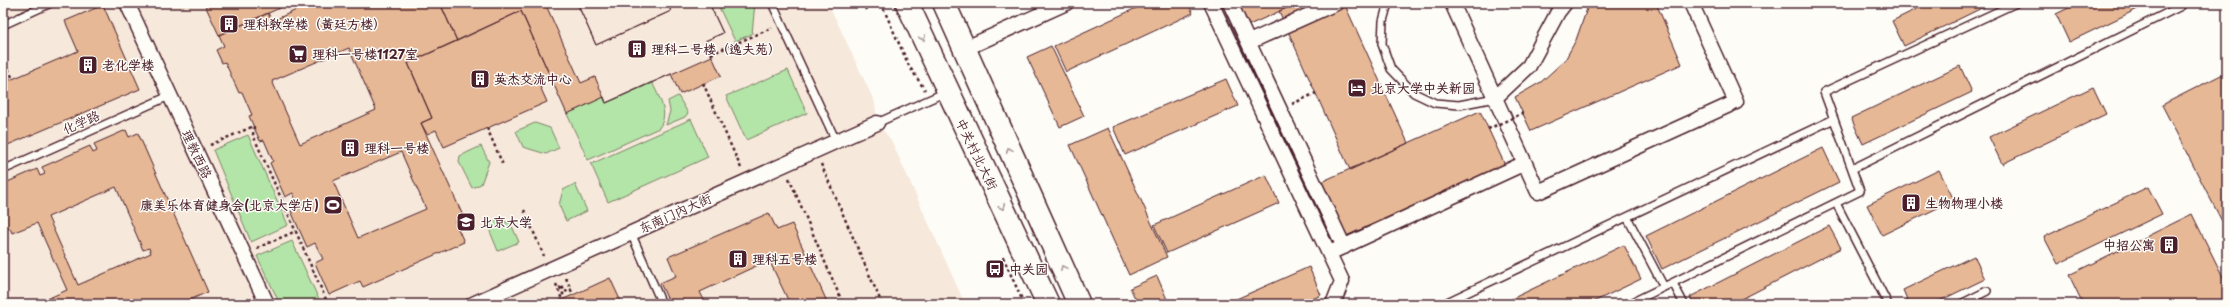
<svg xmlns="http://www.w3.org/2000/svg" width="2230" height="307" font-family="'Playpen Sans','LXGW WenKai TC',sans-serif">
  <rect width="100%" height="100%" fill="#fdfcf7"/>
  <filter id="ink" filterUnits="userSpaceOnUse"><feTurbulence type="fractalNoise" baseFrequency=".025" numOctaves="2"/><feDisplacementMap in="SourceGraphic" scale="8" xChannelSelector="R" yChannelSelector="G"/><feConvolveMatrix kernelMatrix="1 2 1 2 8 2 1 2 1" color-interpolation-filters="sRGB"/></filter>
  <g filter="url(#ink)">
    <path fill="#f6e8da" d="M3 3H828L875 103 877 123 891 140 965 304H3Z"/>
    <path fill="#b2e5a7" stroke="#7e8269" d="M717 3H755L752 34 735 41Z
      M788 70 807 113 746 140 726 96Z
      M652 82C659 98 670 113 659 128L588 160 567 114 604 97 606 103Z
      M678 96 688 113 685 117 666 125 670 111 668 101Z
      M691 119 708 157 608 202 591 164Z
      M535 123 550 128 559 148 546 154 523 147 516 131Z
      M248 135 288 225 251 242 213 150Z
      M481 146 489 162 481 184 472 188 459 162 460 156Z
      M575 184 587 211 566 221 559 205 563 190Z
      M498 219 511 224 519 242 498 251 487 224Z
      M292 241 321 304H280L257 256Z"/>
    <path fill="#e6b896" stroke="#4a1f2b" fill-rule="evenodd" d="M204 3H291L219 35Z
      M312 3H440L457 41 408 63 432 118 421 123 464 218 455 222 464 242 363 287 360 281 329 295 315 263 323 259 315 243 307 247 291 211 299 207 293 193 285 197 270 163 273 161 264 140 260 141 249 116 252 115 242 92 239 93 225 62 222 63 216 50 224 46 219 35 268 13 272 21ZM349 48 376 110 300 144 272 81ZM401 152 426 209 358 238 333 181Z
      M440 3H577L596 45 671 11 667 3H709L723 33 705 41 721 76 680 94 671 74 606 103 604 97 567 114 521 11 457 41Z
      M545 3H577L596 45 671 11 667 3H709L723 33 705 41 712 56 606 103 595 77 581 83Z
      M1147 3H1188L1193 13 1066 72 1054 46Z
      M1238 3H1298L1249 25Z
      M1298 3H1344L1408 143 1350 170 1279 11Z
      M1589 3H1656L1682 64 1531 131 1515 97 1541 82 1565 60 1576 40Z
      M1929 3H1992L1904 46 1892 21Z
      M2079 3H2150L2069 42 2056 14Z
      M103 5 140 89 3 147V83L78 51 65 21Z
      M521 11 550 76 538 82 547 102 444 147 436 130 427 134 421 123 432 118 408 63Z
      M1051 46 1084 116 1060 127 1027 57Z
      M1960 66 1972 92 1863 144 1851 118Z
      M2227 72V231L2162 105Z
      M1226 79 1238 106 1125 155 1113 127Z
      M2093 87 2106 114 2002 164 1989 137Z
      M1480 111 1505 165 1346 236 1321 182Z
      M1108 128 1167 257 1129 275 1070 145Z
      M126 130 129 137 138 133 208 292 180 304H36L67 290 37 223 12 233 10 228 3 231V184L37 169 40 176 45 174 42 167 90 146 93 153 97 151 94 144ZM116 187 143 250 149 248 151 253 78 285 48 217Z
      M1823 148 1839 182 1662 269 1646 236Z
      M1939 170 1954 200 1882 235 1867 205Z
      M1266 175 1279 203 1167 253 1154 225Z
      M2148 187 2162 214 2058 264 2044 237Z
      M769 213 777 230 792 224 828 304H790L769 260 700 292 706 304H670L660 283 676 276 668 257Z
      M2192 214 2227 285V304H2083L2069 275Z
      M1829 226 1841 248 1732 304H1693L1690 297Z
      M1624 245 1641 279 1589 304H1501Z
      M1974 256 1985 279 1933 304H1909L1903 290Z
      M1309 267 1321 295 1302 304H1225Z
      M1157 276 1169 304H1138L1130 288Z
      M610 278 622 304H552L573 295Z"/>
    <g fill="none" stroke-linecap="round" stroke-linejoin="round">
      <g stroke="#4a1f2b" stroke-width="10">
        <path id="lane" d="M772 3 836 141
          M1388 3 1383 21 1382 44 1391 69 1414 93 1435 103 1459 105 1495 98
          M3 25 51 3
          M877 123 946 92
          M1852 169 2181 6 2180 3
          M3 170 169 96
          M1836 203 1888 304
          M1627 217 1664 287
          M631 233 662 304
          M1673 283 1684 304
          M1443 304 1834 119
          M1629 304 1860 191 1824 92 2016 3
          M1961 304 1987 291"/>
      </g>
      <g stroke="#4a1f2b" stroke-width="17">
        <path id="street" d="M127 3 267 304
          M1211 3 1342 281 1333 304
          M1230 3 1344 247
          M1452 3 1495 98 1529 66 1558 12 1565 3
          M1249 42 1336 3
          M964 49 1066 3
          M1495 98 1538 192 1736 102 1691 3
          M1336 250 1525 163
          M473 304 877 123"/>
      </g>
      <g stroke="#4a1f2b" stroke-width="25">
        <path id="primary" d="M907 3 1048 304
          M944 3 1079 304"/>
      </g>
      <path stroke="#4a1f2b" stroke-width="2.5" stroke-dasharray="3 3" stroke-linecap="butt" d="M863 3 866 10
        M881 3 909 66 925 90
        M711 54 772 28
        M3 58 13 79
        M703 83 741 168
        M1292 104 1316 93
        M487 128 503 165
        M210 145 254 126 253 135 328 304
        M821 164 882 304
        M789 178 843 304
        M524 210 544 256
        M257 248 296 231
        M1003 257 1024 304
        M566 278 573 295
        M556 284 561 297 564 296 560 287 562 286 565 292 571 289"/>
      <use href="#lane" stroke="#fdfcf7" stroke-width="7"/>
      <use href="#street" stroke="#fdfcf7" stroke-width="14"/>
      <use href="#primary" stroke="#fdfcf7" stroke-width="22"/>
      <path stroke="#4a1f2b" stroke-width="2.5" stroke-dasharray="3 3" stroke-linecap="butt" d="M1488 129 1523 113"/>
    </g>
    <defs><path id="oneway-chevron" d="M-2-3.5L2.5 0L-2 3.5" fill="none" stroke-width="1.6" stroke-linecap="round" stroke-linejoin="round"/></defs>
    <g stroke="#ac999b">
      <use href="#oneway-chevron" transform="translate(923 38) rotate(65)"/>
      <use href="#oneway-chevron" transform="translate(1009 150) rotate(-114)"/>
      <use href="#oneway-chevron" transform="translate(1002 207) rotate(64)"/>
      <use href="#oneway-chevron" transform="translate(1063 268) rotate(-114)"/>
    </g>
  </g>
  <defs>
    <g id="building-square" transform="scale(1)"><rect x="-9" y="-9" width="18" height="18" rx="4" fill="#4a1f2b" stroke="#fdfcf7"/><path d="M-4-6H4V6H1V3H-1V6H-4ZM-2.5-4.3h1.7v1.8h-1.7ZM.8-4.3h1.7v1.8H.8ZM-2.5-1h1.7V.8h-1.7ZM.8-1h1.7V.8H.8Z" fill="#fff"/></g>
    <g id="supermarket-square" transform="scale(1)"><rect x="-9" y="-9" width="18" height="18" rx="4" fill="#4a1f2b" stroke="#fdfcf7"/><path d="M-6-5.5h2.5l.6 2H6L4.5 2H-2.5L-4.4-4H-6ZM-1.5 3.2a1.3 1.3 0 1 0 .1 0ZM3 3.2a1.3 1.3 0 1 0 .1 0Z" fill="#fff"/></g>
    <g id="hotel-square" transform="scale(1)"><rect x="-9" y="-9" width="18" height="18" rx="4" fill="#4a1f2b" stroke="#fdfcf7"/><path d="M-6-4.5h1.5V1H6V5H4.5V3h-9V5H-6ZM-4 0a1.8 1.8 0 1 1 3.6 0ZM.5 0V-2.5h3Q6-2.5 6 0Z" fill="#fff"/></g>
    <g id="stadium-square" transform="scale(1)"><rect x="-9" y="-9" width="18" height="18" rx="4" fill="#4a1f2b" stroke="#fdfcf7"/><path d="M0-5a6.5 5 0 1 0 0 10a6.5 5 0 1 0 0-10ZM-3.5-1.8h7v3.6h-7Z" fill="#fff"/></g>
    <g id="university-square" transform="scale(1)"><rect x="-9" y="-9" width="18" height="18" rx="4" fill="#4a1f2b" stroke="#fdfcf7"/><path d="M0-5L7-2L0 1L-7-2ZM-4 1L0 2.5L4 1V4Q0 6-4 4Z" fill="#fff"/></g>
    <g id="bus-square" transform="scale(1)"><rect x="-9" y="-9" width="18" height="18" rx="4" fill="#4a1f2b" stroke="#fdfcf7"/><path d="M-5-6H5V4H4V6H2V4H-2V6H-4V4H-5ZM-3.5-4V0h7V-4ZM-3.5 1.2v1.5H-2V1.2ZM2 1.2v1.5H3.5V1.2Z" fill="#fff"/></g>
  </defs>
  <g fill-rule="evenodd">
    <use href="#building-square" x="229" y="24"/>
    <use href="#building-square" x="637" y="49"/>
    <use href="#supermarket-square" x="298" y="54"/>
    <use href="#building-square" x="88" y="65"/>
    <use href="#building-square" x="480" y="79"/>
    <use href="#hotel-square" x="1357" y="88"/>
    <use href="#building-square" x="350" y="148"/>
    <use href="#building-square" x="1911" y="203"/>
    <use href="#stadium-square" x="333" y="205"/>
    <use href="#university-square" x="466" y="222"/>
    <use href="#building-square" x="2169" y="245"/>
    <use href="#building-square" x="738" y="259"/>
    <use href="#bus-square" x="995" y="269"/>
  </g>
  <g text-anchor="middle" stroke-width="3" stroke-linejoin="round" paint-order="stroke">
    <g font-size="13" font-weight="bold" fill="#4a1f2b" stroke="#fdfcf7" text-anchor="start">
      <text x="243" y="29">理科教学楼（黄廷方楼）</text>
      <text x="651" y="54">理科二号楼（逸夫苑）</text>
      <text x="312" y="59">理科一号楼1127室</text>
      <text x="102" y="70">老化学楼</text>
      <text x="494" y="84">英杰交流中心</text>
      <text x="1371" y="93">北京大学中关新园</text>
      <text x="364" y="153">理科一号楼</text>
      <text x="1925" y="208">生物物理小楼</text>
      <text x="319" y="210" text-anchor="end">康美乐体育健身会(北京大学店)</text>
      <text x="480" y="227">北京大学</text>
      <text x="2155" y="250" text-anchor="end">中招公寓</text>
      <text x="752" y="264">理科五号楼</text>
      <text x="1009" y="274">中关园</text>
    </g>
    <g font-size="13" fill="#4a1f2b" stroke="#fdfcf7">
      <text transform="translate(81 122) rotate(-24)" y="5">化学路</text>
      <text transform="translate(197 154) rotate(64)" y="5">理教西路</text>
      <text transform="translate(977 154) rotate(64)" y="5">中关村北大街</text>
      <text transform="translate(675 213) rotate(-24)" y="5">东南门内大街</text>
    </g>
  </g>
  <rect width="2230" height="307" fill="none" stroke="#fdfcf7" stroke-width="16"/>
  <rect x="8" y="8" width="2214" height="291" fill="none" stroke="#4a1f2b" stroke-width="1.5" filter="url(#ink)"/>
</svg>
